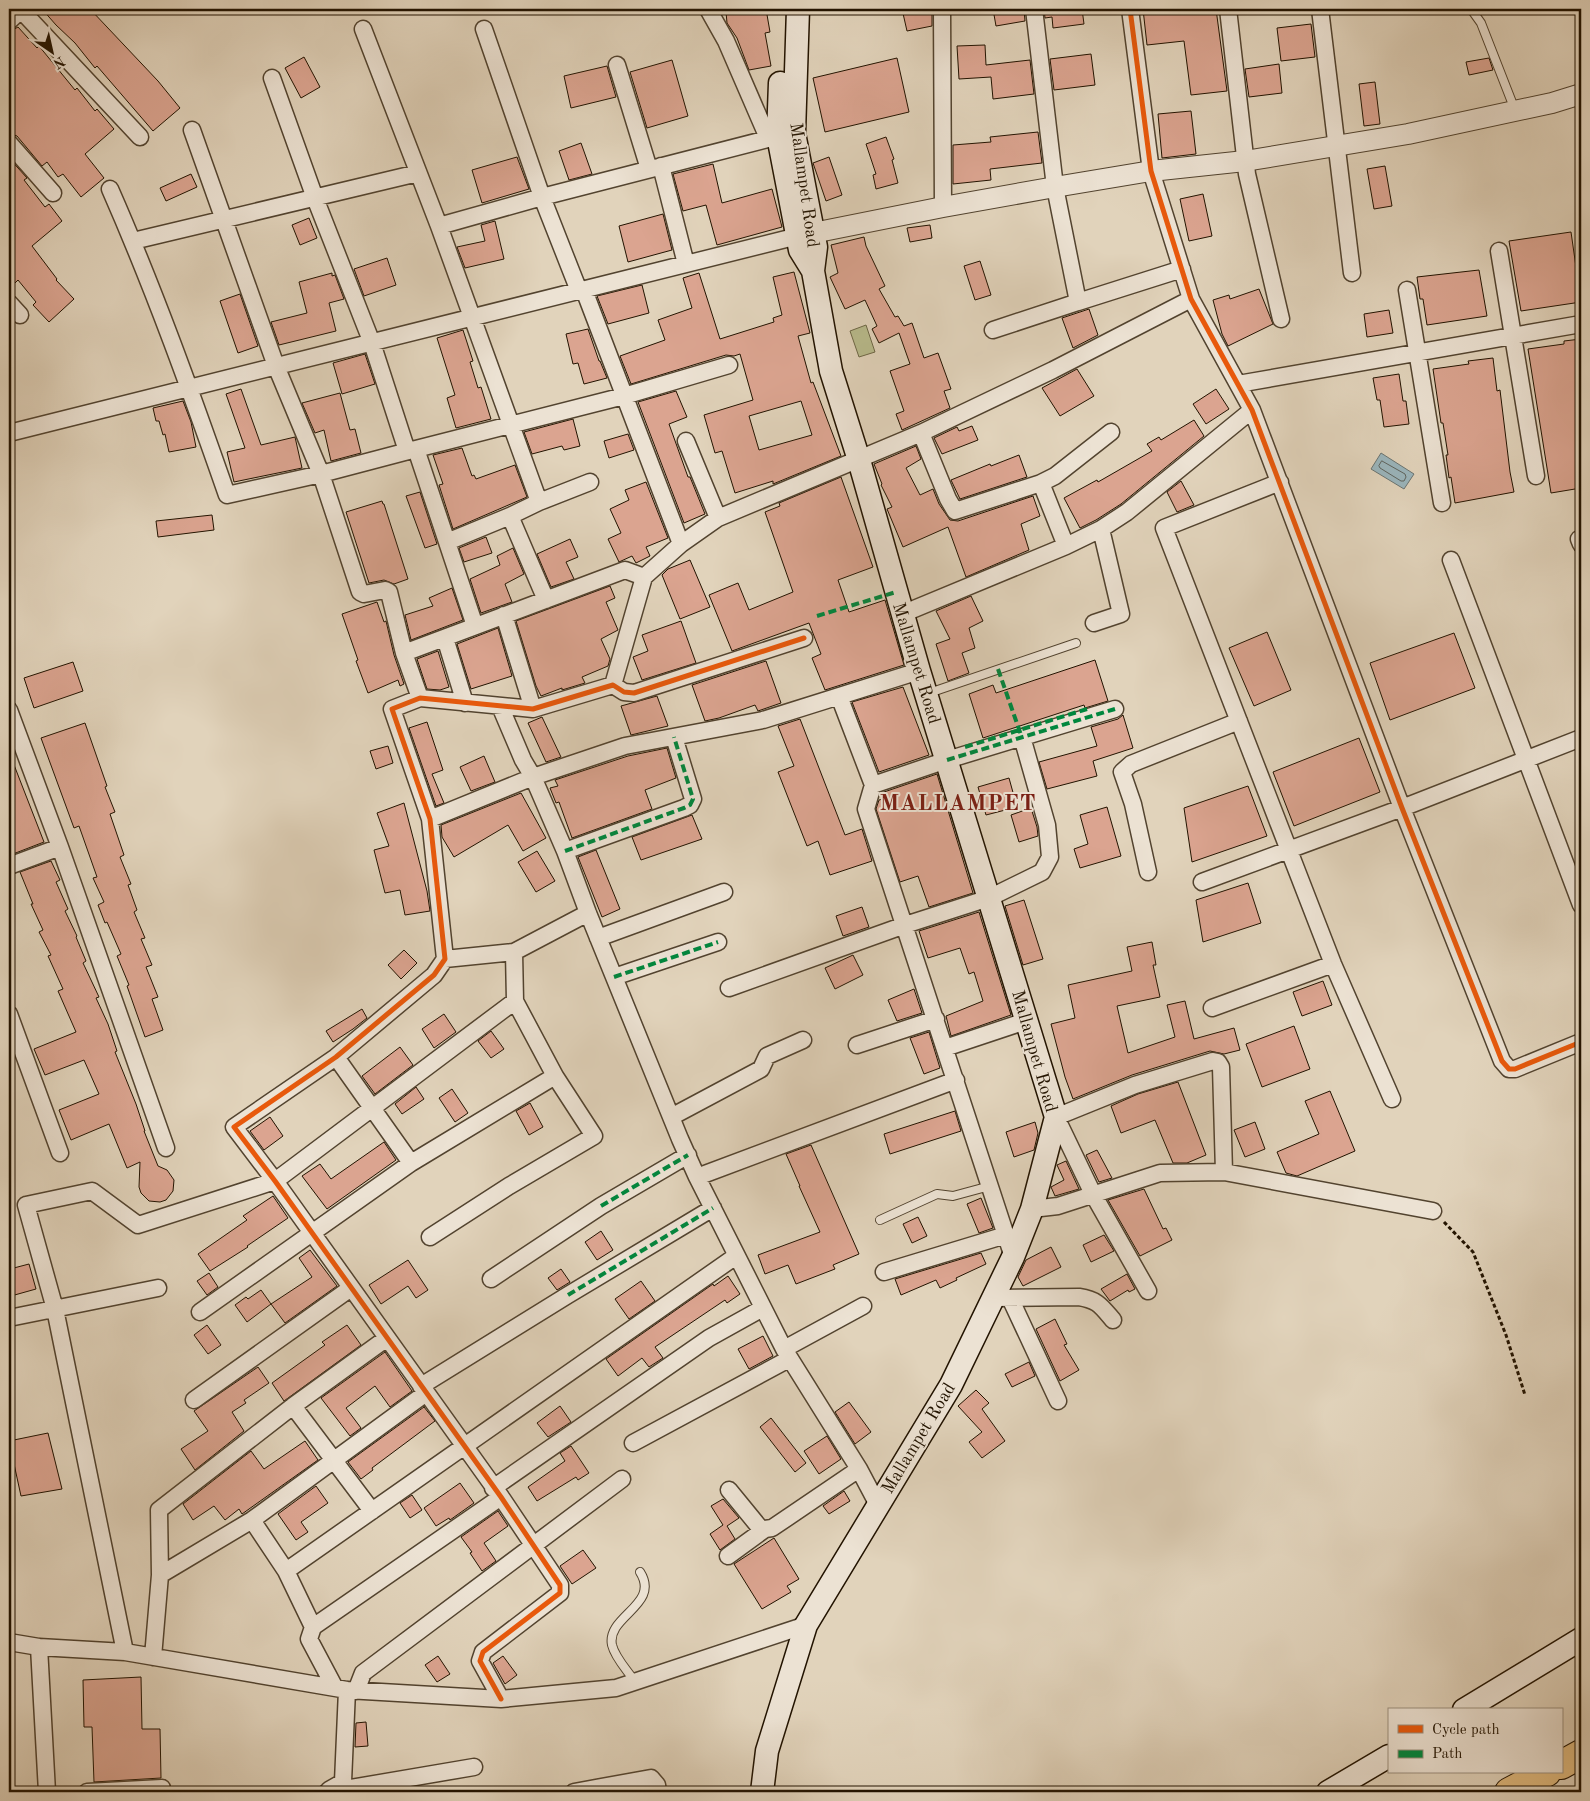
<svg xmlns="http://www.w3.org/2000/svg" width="1590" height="1801" font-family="'Old Standard TT',serif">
  <rect width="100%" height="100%" fill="#e1d3bb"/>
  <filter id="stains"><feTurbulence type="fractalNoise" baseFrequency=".004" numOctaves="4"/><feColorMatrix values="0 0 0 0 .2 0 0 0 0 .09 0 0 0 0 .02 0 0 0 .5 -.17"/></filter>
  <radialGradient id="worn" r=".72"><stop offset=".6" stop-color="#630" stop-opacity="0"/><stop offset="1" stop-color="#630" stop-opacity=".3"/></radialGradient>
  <path fill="#b8bb8c" stroke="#6d6746" d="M866 325 875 352 859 357 850 331Z"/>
  <path fill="#9ab5bc" stroke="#6a7471" d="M1381 453 1414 474 1404 489 1371 469Z"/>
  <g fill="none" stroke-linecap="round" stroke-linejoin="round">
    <path stroke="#5e645e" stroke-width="1" d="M1382 461 1405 474 1406 477 1404 481H1401L1380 468 1379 466Z"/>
  </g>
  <path fill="#dba490" stroke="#221300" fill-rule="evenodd" d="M42 9H90L158 81 180 108 153 131 97 66 95 68 75 43 56 25Z
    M743 9H766L770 32 765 33 771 66 749 70 737 38 727 23 726 12Z
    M902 9H932V26L907 31Z
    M993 9H1024L1025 21 996 26Z
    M1044 9H1082L1084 24 1053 28 1052 17 1045 18Z
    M1143 9H1216L1227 91 1191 95 1184 41 1147 45Z
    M1311 24 1315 57 1281 61 1277 28Z
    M18 27 37 48 39 46 75 90 77 88 95 111 97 109 114 129 85 154 104 178 81 197 63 174 58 177 47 162 42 166 17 136 9 133V32Z
    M985 45 986 65 1030 60 1034 94 993 99 991 77 959 79 957 46Z
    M1091 54 1095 85 1054 90 1050 59Z
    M304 57 320 87 301 98 285 68Z
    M897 58 909 112 825 132 813 78Z
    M1489 58 1493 70 1469 75 1466 62Z
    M672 60 688 116 647 128 630 72Z
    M1279 64 1282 93 1249 97 1245 69Z
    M607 66 616 97 571 108 564 76Z
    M1375 82 1380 124 1364 126 1359 84Z
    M1191 111 1196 154 1162 158 1158 114Z
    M1038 132 1042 163 990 169 991 180 953 184V145L991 142 990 137Z
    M886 137 894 159 892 160 898 183 876 189 873 175 876 174 866 144Z
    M581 143 592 174 569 180 559 151Z
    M517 157 529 189 482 203 472 170Z
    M829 157 842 195 826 201 813 163Z
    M9 158 27 178 24 180 45 207 49 204 62 221 32 246 57 279 56 280 74 299 49 322 33 305 36 302 18 280 15 283 9 275Z
    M713 164 722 203 772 189 782 227 717 245 706 205 683 211 673 174Z
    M1385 166 1392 206 1374 209 1367 169Z
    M191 174 197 187 166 201 160 188Z
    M1203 194 1212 236 1189 241 1180 199Z
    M663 214 672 250 628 262 619 226Z
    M309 218 317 238 300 245 292 225Z
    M495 221 504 259 465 268 457 247 485 241 481 225Z
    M930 225 932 238 910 242 907 228Z
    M1571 232 1581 302 1521 311 1509 241Z
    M864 237 866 246 885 286 879 289 895 317 898 316 904 326 912 323 924 358 938 353 951 389 944 391 950 408 902 430 896 414 904 411 890 371 910 364 899 333 879 343 872 329 877 326 865 300 845 309 830 277 838 273 831 245Z
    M387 258 396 285 364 296 354 269Z
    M980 261 991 295 975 300 964 266Z
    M1479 270 1487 316 1427 325 1423 299H1420L1417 277Z
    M794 272 810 333 798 336 811 383 813 382 841 456 773 484V481L735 493 722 451 715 453 704 415 753 400 740 354 734 356 726 355 631 384 620 356 665 340 658 320 692 308 683 278 699 273 720 339 774 322 773 318 782 315 773 277ZM801 401 812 435 759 450 749 416Z
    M332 273V276L335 275 344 299 329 303 336 331 279 345 271 322 307 313 299 282Z
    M642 285 649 313 608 324 597 296Z
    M1259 289 1273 324 1228 346 1222 334 1213 300 1229 295 1230 299Z
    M240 294 258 346 238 353 220 301Z
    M1089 309 1098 335 1073 348 1062 318Z
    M1389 310 1393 333 1367 337 1364 314Z
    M588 329 599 361H600L607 378 584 384 578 363 573 364 566 334Z
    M463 330 473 361 470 362 478 388 481 387 491 419 456 428 447 398 455 395 437 338Z
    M1581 339V488L1551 493 1528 349 1564 344V341Z
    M365 354 375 384 342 394 333 363Z
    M1493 358 1497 391 1500 390 1510 472 1514 492 1455 503 1451 477 1449 478 1446 455H1448L1443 423H1441L1433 369 1469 364 1468 361Z
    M1077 369 1094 396 1060 416 1042 388Z
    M1399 374 1403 401H1406L1409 424 1384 427 1380 400H1377L1373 378Z
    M241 389 261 445 295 437 302 468 234 482 227 452 245 448 226 394Z
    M1216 389 1229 409 1206 424 1193 404Z
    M676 391 687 417 669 424 688 477H690L705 514 684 523 638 402Z
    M340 393 350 430 355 429 361 453 331 461 324 430 315 433 302 403Z
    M183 401 191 422 196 447 169 452 165 434 163 435 159 421H156L153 408Z
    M573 419 580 446 564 450 562 446 532 454 524 432Z
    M1194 420 1204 436 1121 504 1096 520 1080 528 1064 498 1097 480 1098 482 1152 451 1147 444 1159 437 1161 440Z
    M972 426 978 440 942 454 934 438 957 427 959 431Z
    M628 434 634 450 609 458 604 441Z
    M916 446 921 459 906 468 920 495 933 489 939 504 950 520 958 521 1033 496 1040 516 1021 524 1029 550 966 577 948 527 903 547 887 509 892 507 881 485 882 484 874 464Z
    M462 448 472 476 474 475 476 479 515 465 527 497 453 529 439 485 443 484 433 455Z
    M1019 455 1027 477 960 499 951 480 990 464 991 466Z
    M841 477 873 567 838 580 849 612 885 600 904 665 825 690 812 658 821 654 809 623 732 651 709 595 738 583 749 610 793 592 765 512 780 506 779 503Z
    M1181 481 1194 505 1177 512 1167 492Z
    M646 482 668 538 646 547 650 556 636 563 632 556 619 562 608 539 621 533 610 509 629 500 625 490Z
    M420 492 437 544 425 548 406 496Z
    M382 501 383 504H384L408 579 394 584 384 580 369 583 346 512Z
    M212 515 214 530 158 537 156 521Z
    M486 537 492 553 464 562 459 548Z
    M570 539 578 557 566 562 574 579 551 587 537 554Z
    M513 548 524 574 505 584 512 602 481 613 470 579 500 565 497 556Z
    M690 560 710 607 680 619 662 575 668 569Z
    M610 586 615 598 606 602 618 630 601 639 610 659 608 666 582 677 585 683 562 690V688L541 696 536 686 516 621Z
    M452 588 463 620 411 640 405 615 433 606 429 598Z
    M971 596 983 621 969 628 975 648 962 653 969 673 948 681 936 644 950 639 936 611Z
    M377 602 384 622 386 621 394 655 404 684 400 686 398 680 368 693 356 661 358 660 342 614Z
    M681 621 696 663 642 680 633 657 648 651 642 635Z
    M498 628 512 676 471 689 457 644Z
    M1267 632 1291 690 1254 706 1229 648Z
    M1454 633 1475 688 1390 720 1370 663Z
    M438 651 449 687 440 690 427 689 417 659Z
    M1095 660 1108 701 1085 708 1084 705 983 738 969 694 993 685 996 693Z
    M766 661 781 703 758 711 755 705 719 718 705 721 692 685Z
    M73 662 83 691 34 708 24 678Z
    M903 687 929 755 879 772 852 702Z
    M657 696 668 726 631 735 621 706Z
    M1123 715 1133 748 1093 761 1097 776 1047 789 1039 762 1097 746 1091 727 1118 719Z
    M542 717 561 757 546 762 528 723Z
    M800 719 845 835 862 829 872 861 830 875 818 841 807 846 778 772 794 766 778 726Z
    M427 722 443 770 432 774 444 803 436 806 409 728Z
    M85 723 107 786 105 787 115 812 110 814 124 855 120 857 131 884 128 885 137 910 134 912 145 938 141 939 152 965 146 967 158 997 152 999 163 1030 145 1037 127 986 129 985 117 956 121 954 107 922 105 923 98 905 104 902 93 878 97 877 79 826 74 828 41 738Z
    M1359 738 1380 792 1294 826 1273 772Z
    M388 746 393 763 376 769 370 751Z
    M667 748 676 778 645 790 652 809 572 838 559 802 556 803 550 788 558 786 555 780 628 756Z
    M9 752 44 842 13 854 9 843Z
    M484 756 495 782 471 791 460 767Z
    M937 774 973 893 929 907 918 876 900 882 876 809 879 800 883 799 881 793Z
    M1009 778 1017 807 986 815 978 787Z
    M1248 786 1267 836 1192 862 1184 808Z
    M521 793 546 838 523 851 508 825 454 857 442 837 441 825Z
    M404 803 427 891 430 911 405 915 400 890 385 893 374 850 389 846 377 813Z
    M1107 807 1121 856 1080 868 1074 849 1088 844 1080 815Z
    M1031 808 1037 827 1038 836 1019 842 1011 815Z
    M692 815 702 839 641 860 632 837Z
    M596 850 620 909 602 917 578 857Z
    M537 851 555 881 536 892 518 862Z
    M51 861 60 880 56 882 68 909 65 911 77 936 76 937 86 961 83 963 99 997 96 998 108 1024 117 1051 115 1052 136 1104 145 1131H144L158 1166 167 1170 174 1180 173 1191 166 1200 160 1202 149 1201 141 1193 139 1187 140 1162 127 1168 109 1124 71 1140 59 1110 99 1094 84 1060 45 1075 34 1049 76 1032 58 991 63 989 48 956 51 955 39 932 43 930 31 904H33L20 872Z
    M1248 883 1261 923 1203 942 1196 900Z
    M1024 900 1043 959 1023 965 1005 906Z
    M862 907 869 927 843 936 836 916Z
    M979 912 1011 1015 951 1036 946 1016 983 1001 974 972 969 974 960 948 928 958 919 931Z
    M1152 942 1156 965H1153L1160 997 1117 1006 1128 1053 1175 1037 1167 1005 1185 1001 1194 1039 1234 1028 1240 1050 1224 1054 1210 1051 1132 1075 1073 1099 1065 1077 1051 1024 1075 1018 1068 985 1132 971 1127 947Z
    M404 950 417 963 401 979 388 965Z
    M853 955 863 975 835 989 825 968Z
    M1323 981 1332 1005 1302 1016 1293 992Z
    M914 989 922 1013 897 1021 888 1000Z
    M362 1009 367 1018 353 1029 333 1042 326 1031Z
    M444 1014 456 1032 434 1048 422 1029Z
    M1294 1026 1310 1069 1262 1087 1246 1044Z
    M491 1031 504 1049 491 1058 478 1041Z
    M929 1032 940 1068 924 1074 910 1038Z
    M400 1047 413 1065 375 1094 362 1076Z
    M1178 1082 1206 1155 1187 1163H1173L1155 1120 1121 1133 1111 1106 1138 1094Z
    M416 1087 424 1099 402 1114 395 1104Z
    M452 1089 468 1113 455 1122 439 1098Z
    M1330 1091 1355 1151 1297 1176 1286 1173 1277 1152 1319 1134 1305 1101Z
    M530 1103 543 1127 529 1135 516 1111Z
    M955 1111 961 1131 890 1154 884 1134Z
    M270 1117 283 1136 264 1150 250 1131Z
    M1035 1122 1038 1133 1034 1150 1014 1157 1006 1132Z
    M1255 1122 1265 1149 1245 1157 1234 1130Z
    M384 1142 396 1160 327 1209 302 1176 320 1164 331 1179Z
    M811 1145 859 1254 833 1265 835 1269 796 1284 788 1265 765 1274 758 1255 820 1232 799 1186H800L786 1154Z
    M1097 1150 1112 1178 1099 1182 1086 1155Z
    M1066 1161 1079 1189 1055 1196 1051 1187 1064 1180 1057 1165Z
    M1144 1189 1163 1229 1166 1228 1172 1240 1140 1256 1108 1200Z
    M273 1196 288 1218 247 1246 248 1247 210 1271 198 1254 247 1220 243 1216Z
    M981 1198 993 1228 979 1233 967 1204Z
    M918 1217 927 1236 912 1243 903 1224Z
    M601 1231 613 1250 597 1260 585 1242Z
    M1104 1235 1114 1251 1091 1262 1083 1245Z
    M1051 1247 1061 1267 1023 1286 1018 1277 1026 1260Z
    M310 1250 337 1286 285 1323 271 1304 312 1277 299 1258Z
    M981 1253 986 1264 956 1278 957 1280 940 1288 936 1280 901 1295 895 1279Z
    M408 1260 428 1290 416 1298 408 1286 381 1304 369 1285Z
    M29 1264 36 1289 11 1296 10 1269Z
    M561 1269 570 1282 557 1290 548 1278Z
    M209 1273 218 1287 207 1295 197 1281Z
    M1127 1274 1135 1289 1129 1292 1128 1290 1110 1301 1101 1289Z
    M728 1276 740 1294 727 1303 725 1300 655 1347 663 1358 649 1367 642 1358 618 1376 606 1359 713 1284 714 1286Z
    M641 1281 655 1301 629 1319 615 1299Z
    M261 1290 271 1304 247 1322 235 1305 246 1297 248 1299Z
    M1055 1319 1067 1344 1064 1345 1079 1370 1060 1381 1036 1329Z
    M207 1325 221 1345 208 1354 194 1335Z
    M347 1325 361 1345 284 1401 272 1383 325 1345 322 1342Z
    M763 1336 773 1356 749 1369 738 1349Z
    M385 1352 412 1391 390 1407 375 1386 346 1408 361 1428 350 1436 321 1398Z
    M1029 1362 1035 1376 1012 1387 1005 1374Z
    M258 1367 269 1383 244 1400 246 1403 232 1412 244 1431 195 1470 181 1449 208 1431 194 1411Z
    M976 1390 989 1403 982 1409 1005 1441 982 1458 969 1442 982 1432 958 1406Z
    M849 1402 871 1432 855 1444 835 1412Z
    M560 1406 571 1422 548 1437 537 1423Z
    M424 1407 435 1421 372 1468 373 1470 361 1479 348 1462Z
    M771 1418 806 1463 795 1472 760 1427Z
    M48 1433 62 1489 21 1496 9 1441Z
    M827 1436 841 1459 819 1474 804 1451Z
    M305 1441 318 1460 242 1514 239 1509 225 1520 214 1506 193 1520 183 1504 251 1451 264 1469Z
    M571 1446 589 1473 578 1480 576 1477 537 1501 528 1487 565 1461 560 1453Z
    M460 1483 474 1503 450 1520 449 1518 436 1526 424 1508Z
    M316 1486 328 1503 301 1522 308 1532 296 1540 278 1514Z
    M844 1491 850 1501 829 1514 823 1506Z
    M412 1495 422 1510 410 1518 400 1503Z
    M723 1499 739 1518 727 1526 735 1539 720 1550 710 1534 723 1525 711 1506Z
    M498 1511 508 1526 484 1543 496 1561 482 1571 470 1553 472 1552 461 1537Z
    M774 1538 799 1579 787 1586 791 1592 762 1609 734 1564Z
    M583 1550 596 1568 572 1584 560 1566Z
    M438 1656 450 1674 437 1682 425 1665Z
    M503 1656 517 1675 505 1684 493 1663Z
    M141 1677 142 1729H160L161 1778 94 1782 92 1727H84L83 1680Z
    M366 1722 368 1746 355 1747 356 1723Z"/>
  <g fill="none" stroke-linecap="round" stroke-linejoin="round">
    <g stroke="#52432f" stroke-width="10">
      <path id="service" d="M1471 9 1481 23 1515 110
        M929 693 1076 643
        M880 1220 937 1194 953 1196 990 1186
        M635 1682C628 1671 615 1658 612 1645 606 1616 661 1605 640 1572"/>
    </g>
    <g stroke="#52432f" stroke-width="19">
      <path id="minor" d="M20 9 140 137
        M708 9 726 41 768 138
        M942 9 943 207
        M1130 9 1151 171 1191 299 1252 410 1402 808 1502 1061 1509 1069H1515L1581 1042
        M1228 9 1247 174 1281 319
        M1320 9 1352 273
        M9 21 22 9
        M363 29 439 226 539 502 510 516 447 542
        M617 65 649 169
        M272 78 315 198 372 343 407 451
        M192 130 276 366 321 474 360 592 364 594 385 590 389 592 404 653 420 698
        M9 143 53 193
        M661 166 686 264
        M110 189C154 289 191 392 227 495L321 474 416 449
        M439 226 542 197 484 29
        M133 241 418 173
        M1499 251 1536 476
        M584 290 681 544
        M1407 290 1442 503
        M579 291 542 197 787 134
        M1078 302 1182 269
        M9 303 20 315
        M993 330 1078 302 1055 187 1034 9
        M1238 384 1581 324
        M9 433 798 236
        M921 433 948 499 955 511 1041 483 1066 546
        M686 441 718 518
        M1280 482 1164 528 1333 964 1392 1099
        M1041 483 1055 476 1111 432
        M539 502 590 482
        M510 516 546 600
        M1579 539 1581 544
        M1451 560 1581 905
        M902 614 1066 546 1101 529 1127 512 1252 410
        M504 615 533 709
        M1094 623 1121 614 1101 529
        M475 626 416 449 624 396 729 365
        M445 638 465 703
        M404 653 625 570 644 577
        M613 685 644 577 681 544 718 518 921 433 1053 370 1191 299
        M839 696 873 785 866 809 1013 1257
        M9 710 60 847 166 1148
        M873 785 947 760 1115 709
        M430 819 533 777 523 760 500 706
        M565 851 684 808 690 805 693 799 674 737
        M9 866 60 847
        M1148 872 1133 804 1122 772 1131 764 1239 721
        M1202 882 1402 808 1581 738
        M598 938 724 892
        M445 959 514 952 588 913
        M614 977 718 942
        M729 988 905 925 989 898 1042 872 1050 857 1047 825 1022 737
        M1212 1008 1333 964
        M9 1014 60 1153
        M857 1045 936 1019
        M945 1048 1026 1021
        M336 1057 411 1163
        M671 1117 761 1069 767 1056 803 1040
        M697 1177 956 1080
        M1032 1209 1058 1206 1160 1173 1224 1172 1433 1211
        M430 1237 509 1186 594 1136 555 1076 515 1001
        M884 1272 1006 1235
        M491 1279 601 1206 688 1155
        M1148 1291 1093 1194 1056 1117 1135 1085 1213 1061 1218 1062 1221 1067 1224 1172
        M993 1298 1079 1297C1098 1300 1101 1306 1113 1320
        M1010 1298 1058 1401
        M200 1312 411 1163 555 1076
        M9 1318 158 1288
        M784 1349 863 1306
        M421 1386 568 1295 713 1208
        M194 1400 351 1288
        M293 1406 372 1511
        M633 1443 789 1359
        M493 1488 709 1338 763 1308
        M729 1490 760 1528 765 1529 772 1528 859 1469
        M878 1505 859 1469 784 1349 697 1177 680 1139 588 913 565 851 533 777 625 746 763 720 919 671
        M252 1520 286 1571 313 1627 309 1639 335 1688
        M728 1556 765 1529
        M286 1571 736 1256
        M160 1575 252 1520 426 1393
        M313 1627 501 1497
        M9 1642 39 1647 125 1652 347 1690 501 1699 616 1688 806 1625
        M39 1647 47 1792
        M125 1652 55 1309 26 1205 92 1191 138 1225 275 1181 515 1001 514 952
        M153 1657 160 1575 159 1510 293 1406 387 1338
        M356 1691 363 1673 622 1479
        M501 1699 480 1661 483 1652 560 1593V1585L501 1497 275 1181 234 1127 336 1057 434 975 445 959 430 819 392 709 420 698 533 709 613 685 624 692 634 693 804 638
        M329 1790 343 1782 347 1690
        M87 1792 162 1788
        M327 1792 474 1767
        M574 1792 651 1778 657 1785 658 1792"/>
    </g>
    <g stroke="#52432f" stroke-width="22">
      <path id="tertiary" d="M813 233 943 207 1055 187 1151 171 1245 161 1408 134 1552 103 1581 94"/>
    </g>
    <g stroke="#221300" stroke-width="25">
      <path id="secondary" d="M780 83 778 136 800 250 813 271
        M1464 1710 1581 1639
        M762 1792 767 1751 806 1625 951 1385 1013 1257 1032 1209 1056 1117 919 671 859 460 831 371 813 271 816 247 794 133 798 9
        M1328 1792 1389 1756"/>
    </g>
    <g stroke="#221300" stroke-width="30">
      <path id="motorway" d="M1561 1765 1581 1754
        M1509 1792 1547 1772"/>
    </g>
    <path stroke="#221300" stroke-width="3" stroke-dasharray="4 2.5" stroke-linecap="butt" d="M1444 1222 1473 1252 1506 1335 1525 1395"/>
    <use href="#service" stroke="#ece2d3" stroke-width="8"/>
    <use href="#minor" stroke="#ece2d3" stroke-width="16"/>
    <use href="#tertiary" stroke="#ece2d3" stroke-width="20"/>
    <use href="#secondary" stroke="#ece2d3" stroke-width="22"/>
    <use href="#motorway" stroke="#e0ba7e" stroke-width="28"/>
    <path stroke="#00873e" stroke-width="4" stroke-dasharray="8 4" stroke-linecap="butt" d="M817 616 896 592
      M998 669 1021 735
      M965 747 1087 709
      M947 760 1115 709
      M565 851 684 808 690 805 693 799 674 737
      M614 977 718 942
      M601 1206 688 1155
      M568 1295 713 1208"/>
    <g stroke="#ece2d3" stroke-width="8">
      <path id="cycleway" d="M1130 9 1151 171 1191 299 1252 410 1402 808 1502 1061 1509 1069H1515L1581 1042
        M501 1699 480 1661 483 1652 560 1593V1585L501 1497 275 1181 234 1127 336 1057 434 975 445 959 430 819 392 709 420 698 533 709 613 685 624 692 634 693 804 638"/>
    </g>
    <use href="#cycleway" stroke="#e8590c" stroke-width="5"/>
  </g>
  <g text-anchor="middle" stroke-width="4" stroke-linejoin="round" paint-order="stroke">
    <g font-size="18" fill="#221300" stroke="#ece2d3">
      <text transform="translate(805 185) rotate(82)" y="6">Mallampet Road</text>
      <text transform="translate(917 663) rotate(73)" y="6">Mallampet Road</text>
      <text transform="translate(1035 1051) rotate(74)" y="6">Mallampet Road</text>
      <text transform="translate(918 1438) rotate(-59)" y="6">Mallampet Road</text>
    </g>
    <g font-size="22" font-weight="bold" letter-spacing="1" fill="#7a1f14" stroke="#ece2d3">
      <text x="958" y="810">MALLAMPET</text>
    </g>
  </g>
  <rect width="1590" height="1801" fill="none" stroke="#e1d3bb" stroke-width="30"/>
  <rect x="10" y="10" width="1570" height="1781" fill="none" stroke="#221300" stroke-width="2.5"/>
  <rect x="15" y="15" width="1560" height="1771" fill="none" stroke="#221300"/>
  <rect x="1388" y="1708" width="175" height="65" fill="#ece2d3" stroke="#9b8f7f"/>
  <rect x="1398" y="1725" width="25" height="8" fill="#e8590c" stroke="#9b8f7f"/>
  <text x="1432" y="1734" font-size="15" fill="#221300">Cycle path</text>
  <rect x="1398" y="1750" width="25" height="8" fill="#00873e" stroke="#9b8f7f"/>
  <text x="1432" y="1758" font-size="15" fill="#221300">Path</text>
  <g transform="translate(52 52) rotate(146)" stroke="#ece2d3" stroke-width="4" paint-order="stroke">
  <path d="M0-4L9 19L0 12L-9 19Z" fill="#221300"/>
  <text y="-8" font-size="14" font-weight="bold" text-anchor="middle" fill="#221300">N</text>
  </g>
  <rect width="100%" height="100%" filter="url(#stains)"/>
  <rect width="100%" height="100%" fill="url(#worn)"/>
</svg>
